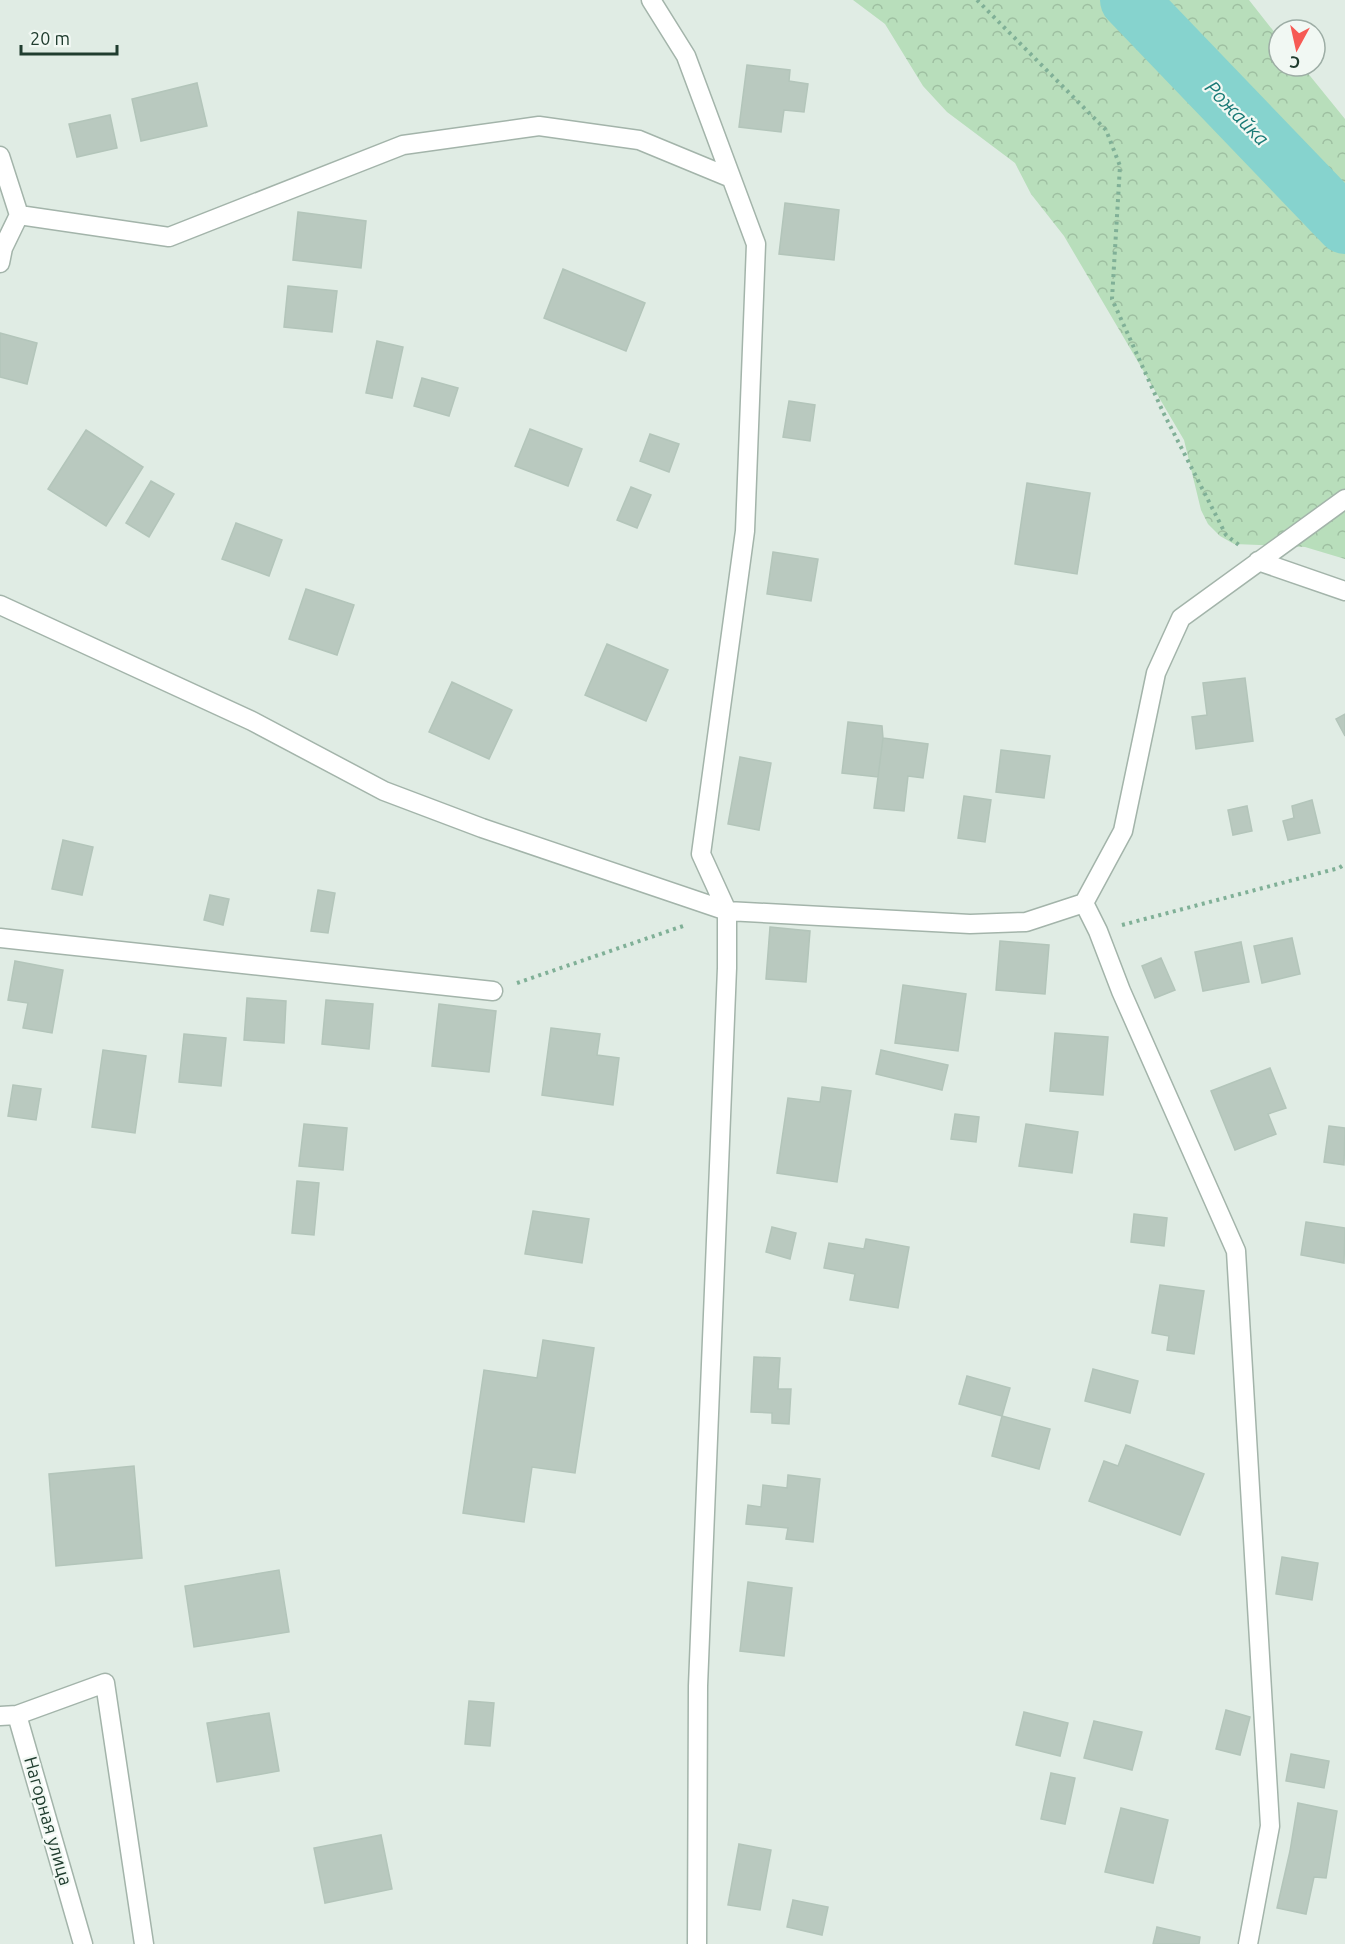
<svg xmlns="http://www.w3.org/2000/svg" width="1345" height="1944" font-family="Ubuntu,sans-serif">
  <defs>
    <pattern id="forest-crowns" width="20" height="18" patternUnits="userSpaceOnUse" patternTransform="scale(1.5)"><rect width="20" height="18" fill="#b8debb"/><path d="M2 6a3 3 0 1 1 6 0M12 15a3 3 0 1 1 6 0" fill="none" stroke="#9ebfa1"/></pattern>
  </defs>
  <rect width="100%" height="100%" fill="#e0ece4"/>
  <path fill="url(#forest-crowns)" d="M853 0H1249L1279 38V66H1302L1345 119V559L1305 547 1234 544 1220 536 1208 524 1201 510 1184 440 1064 236 1031 194 1015 163 947 112 923 86 885 24Z"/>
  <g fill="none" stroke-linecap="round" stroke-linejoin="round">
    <path stroke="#86d3ce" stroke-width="58" d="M1129 0 1345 225"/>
  </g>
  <path fill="#b9c9bf" stroke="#b3c5ba" stroke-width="1.5" d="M747 65 790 70 789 81 808 84 804 112 784 110 781 132 739 127Z
    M197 83 207 126 141 141 132 99Z
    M110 115 117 148 77 157 69 124Z
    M785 203 839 210 834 260 779 254Z
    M298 212 366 221 361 268 293 260Z
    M563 269 645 303 626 351 544 318Z
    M288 286 337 291 332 332 284 327Z
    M0 333 37 343 27 384 0 377Z
    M377 341 403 347 392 398 366 393Z
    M422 378 458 388 449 416 414 406Z
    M789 401 815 405 810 441 783 437Z
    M530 429 582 449 568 486 515 466Z
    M86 430 143 467 106 526 48 489Z
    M650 434 679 444 669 472 640 461Z
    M151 481 174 494 149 537 126 523Z
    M1027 483 1090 493 1077 574 1015 564Z
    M631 487 651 495 637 528 617 520Z
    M236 523 282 540 269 576 222 559Z
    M773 552 818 559 811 601 767 594Z
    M306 589 354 605 337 655 289 639Z
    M607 644 668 670 646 721 585 695Z
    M1245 678 1253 741 1196 749 1192 717 1207 715 1203 683Z
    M452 682 512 710 489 759 429 732Z
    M1345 714V736L1336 719Z
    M848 722 882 726 883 738 878 777 842 773Z
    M883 738 928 744 923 778 908 776 904 811 874 808Z
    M1001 750 1050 756 1044 798 996 792Z
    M740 757 771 763 759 830 728 824Z
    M964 796 991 800 985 842 958 838Z
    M1312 800 1320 833 1288 840 1283 821 1294 818 1292 806Z
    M1247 806 1252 831 1233 835 1228 810Z
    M63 840 93 847 82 895 52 889Z
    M318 890 335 893 328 933 311 931Z
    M210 895 229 899 223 925 204 920Z
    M770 927 810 931 806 982 766 979Z
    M1292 938 1300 974 1262 983 1254 946Z
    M1000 941 1049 945 1045 994 996 990Z
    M1241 942 1249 982 1203 991 1195 952Z
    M1161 958 1175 990 1155 998 1142 966Z
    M15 961 63 970 52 1033 23 1028 28 1003 8 1000Z
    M903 985 966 994 958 1051 895 1043Z
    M247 998 286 1001 284 1043 244 1040Z
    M326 1000 373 1004 369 1049 322 1044Z
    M439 1004 496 1011 489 1072 432 1066Z
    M551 1028 600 1034 597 1055 619 1058 613 1105 542 1095Z
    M1055 1033 1108 1037 1103 1095 1050 1091Z
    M184 1034 226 1038 221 1086 179 1082Z
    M103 1050 146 1056 135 1133 92 1127Z
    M881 1050 948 1065 942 1090 876 1074Z
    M1270 1068 1286 1108 1268 1114 1276 1134 1235 1150 1211 1091Z
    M13 1085 41 1089 36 1120 8 1116Z
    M822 1087 851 1091 837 1182 777 1173 788 1098 820 1102Z
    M955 1114 979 1117 976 1142 951 1139Z
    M304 1124 347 1128 343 1170 299 1166Z
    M1026 1124 1078 1132 1072 1173 1019 1166Z
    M1329 1126 1345 1128 1344 1165 1324 1162Z
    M297 1181 319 1183 314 1235 292 1233Z
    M533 1211 589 1219 582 1263 525 1254Z
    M1134 1214 1167 1218 1164 1246 1131 1242Z
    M1306 1222 1345 1228 1344 1263 1301 1255Z
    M772 1227 796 1233 790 1259 766 1252Z
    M866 1239 909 1247 898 1308 850 1300 855 1274 824 1268 829 1243 864 1249Z
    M1160 1285 1204 1291 1194 1354 1167 1350 1169 1336 1152 1333Z
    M543 1340 594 1348 575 1473 532 1467 524 1522 463 1513 484 1370 537 1378Z
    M754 1357 780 1358 778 1389H791L789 1424 772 1423V1413L751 1412Z
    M1093 1369 1138 1381 1130 1413 1085 1401Z
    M967 1376 1010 1388 1002 1416 959 1404Z
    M1002 1416 1050 1429 1039 1469 992 1456Z
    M1126 1445 1204 1474 1180 1535 1089 1501 1104 1461 1118 1466Z
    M134 1466 142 1558 56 1566 49 1474Z
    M788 1475 820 1479 813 1542 786 1539 788 1528 746 1524 748 1505 761 1507 763 1485 787 1488Z
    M1282 1557 1318 1563 1312 1600 1276 1594Z
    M279 1570 289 1632 194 1647 185 1586Z
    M748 1582 792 1588 784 1656 740 1651Z
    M469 1701 494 1703 490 1746 465 1744Z
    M1226 1710 1250 1717 1240 1755 1216 1749Z
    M1024 1712 1068 1723 1060 1756 1016 1745Z
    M269 1713 279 1771 217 1782 207 1723Z
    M1094 1721 1142 1732 1132 1770 1084 1758Z
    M1291 1754 1329 1761 1324 1788 1286 1781Z
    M1051 1773 1075 1778 1065 1824 1041 1819Z
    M1298 1803 1337 1811 1326 1878 1314 1877 1306 1914 1277 1908 1290 1851Z
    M1121 1808 1168 1820 1153 1883 1105 1872Z
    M381 1835 392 1889 325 1903 314 1848Z
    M739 1844 771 1850 760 1910 728 1905Z
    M793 1900 828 1907 822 1935 787 1927Z
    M1157 1927 1200 1937 1199 1944H1153Z"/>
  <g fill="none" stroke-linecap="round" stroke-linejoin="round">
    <g stroke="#a3b4aa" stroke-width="21">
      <path id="minor" d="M651 0 686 56 756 244 745 531 701 854 727 911V968L698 1686 697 1944
        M0 156 19 215 3 248 0 263
        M19 215 169 237 403 145 539 126 639 140 731 178
        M1258 561 1345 591
        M0 605 252 721 384 791 482 828 727 911 970 924 1026 922 1084 903 1123 831 1156 673 1181 618 1345 499
        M1084 903 1098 931 1121 991 1236 1251 1270 1826 1248 1944
        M0 938 493 991
        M17 1715 105 1683 144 1944
        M0 1716 17 1715 83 1944"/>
    </g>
    <path stroke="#80b097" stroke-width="4" stroke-dasharray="3 4.5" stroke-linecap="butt" d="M977 0 1106 130 1120 166 1112 299 1163 412 1226 535 1239 545
      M1122 925 1339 868 1345 864
      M517 983 686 925"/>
    <use href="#minor" stroke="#fff" stroke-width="18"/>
  </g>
  <g text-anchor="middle" stroke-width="4.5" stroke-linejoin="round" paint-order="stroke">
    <g font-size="18" fill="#203d2f" stroke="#f1f8f3">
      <text transform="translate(48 1821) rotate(74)" y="6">Нагорная улица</text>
    </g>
    <g font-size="20" font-style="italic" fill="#197a76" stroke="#f1f8f3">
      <text transform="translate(1237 113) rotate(46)" y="7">Рожайка</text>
    </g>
  </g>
  <g transform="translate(1297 48) rotate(188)"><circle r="28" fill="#f1f8f3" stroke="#9dada5" stroke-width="1.5"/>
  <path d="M0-4.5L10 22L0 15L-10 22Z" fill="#f65a54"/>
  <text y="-9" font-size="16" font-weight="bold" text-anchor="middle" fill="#203d2f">С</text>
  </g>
  <path d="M21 45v9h96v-9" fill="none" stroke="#203d2f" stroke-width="3"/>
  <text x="30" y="45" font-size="18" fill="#203d2f" stroke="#f1f8f3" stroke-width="4.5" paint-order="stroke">20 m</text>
</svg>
